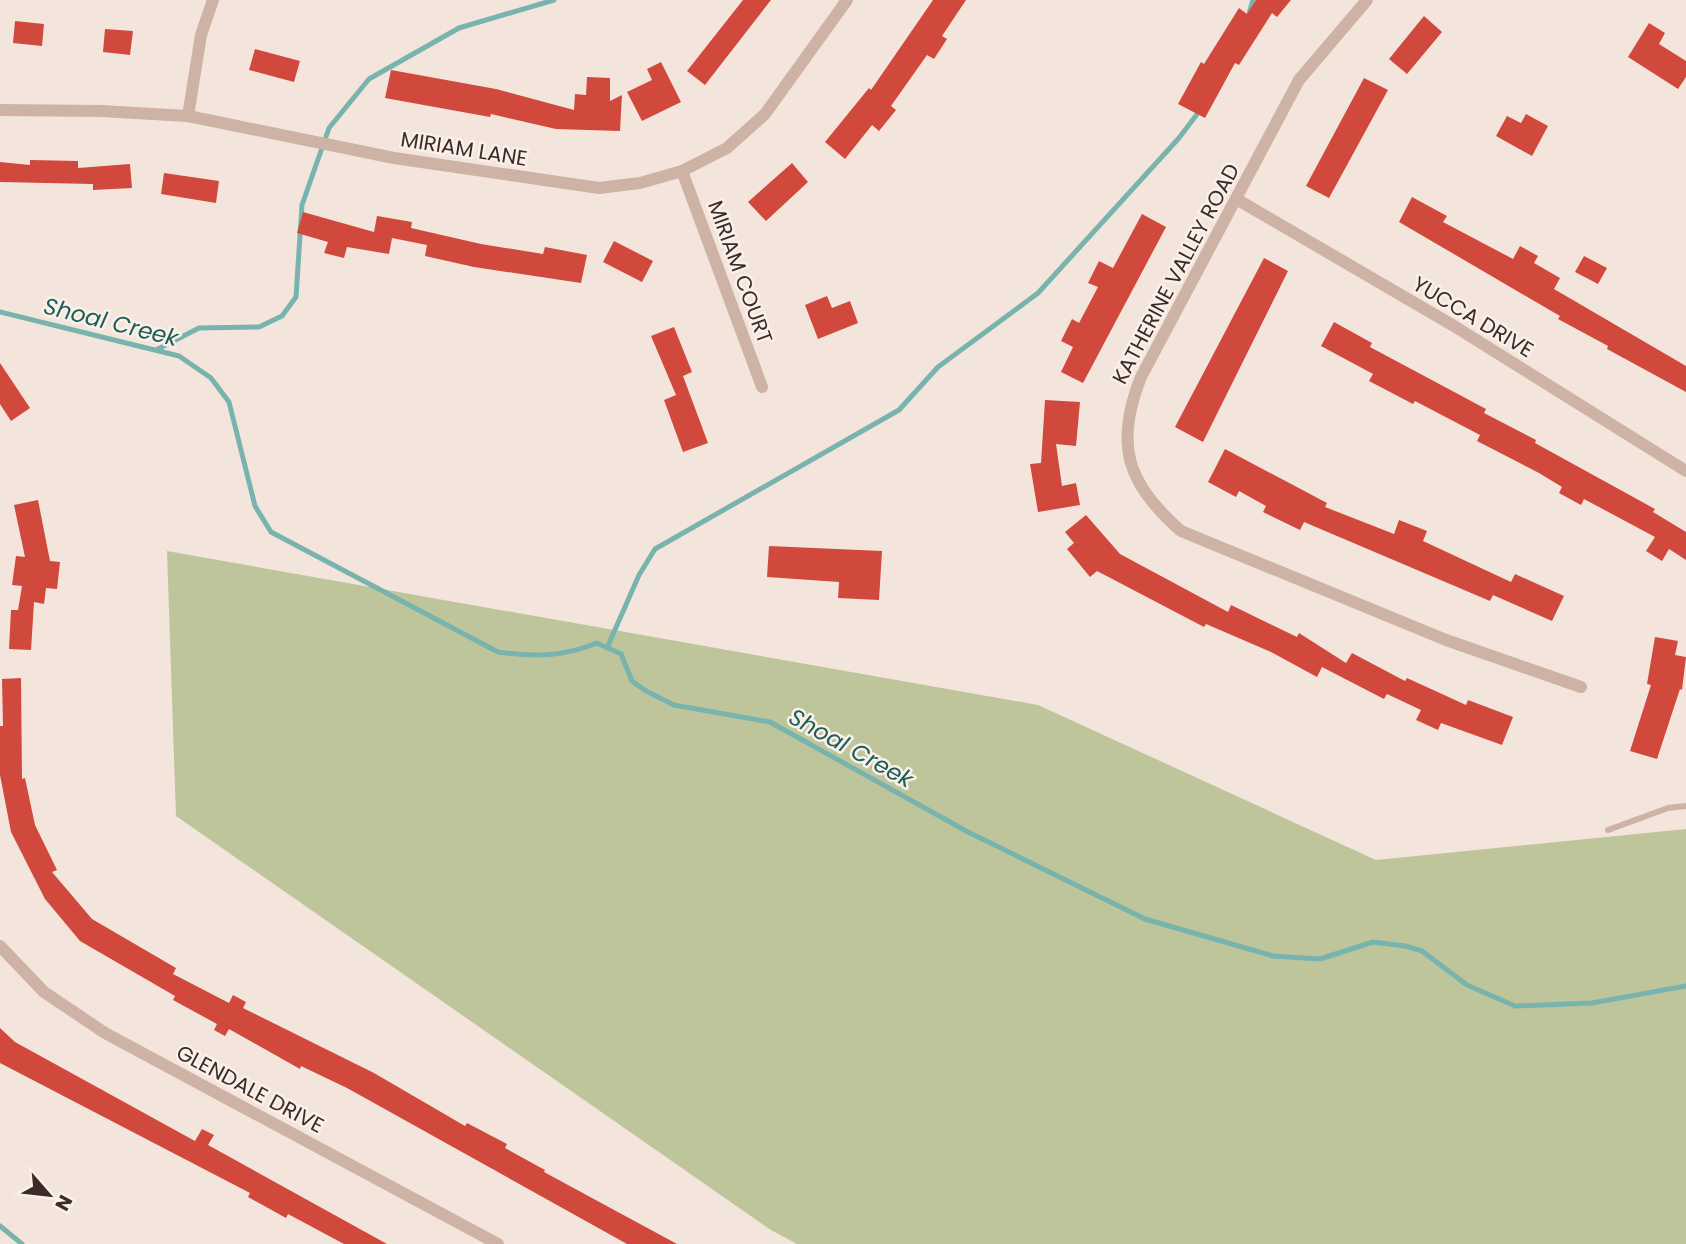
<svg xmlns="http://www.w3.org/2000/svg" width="1686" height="1244" font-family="Poppins,sans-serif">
  <rect width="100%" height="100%" fill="#f4e5dc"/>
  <path fill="#bec59a" d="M167 551 1038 705 1376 860 1686 829V1244H797L771 1230 176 816Z"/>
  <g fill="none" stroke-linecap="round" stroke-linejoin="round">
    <path stroke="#78b4ad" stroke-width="5" d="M1249 14 1253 0
      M0 312 179 356 211 378 229 402 255 506 271 532 498 652C534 657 563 657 597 643L621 654 632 681 646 691 674 705 770 722 968 832 1145 919 1273 956 1320 959 1373 942 1405 946 1422 951 1467 985 1515 1006 1592 1003 1686 986
      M156 350 199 328 259 327 282 316 296 297 302 205 329 128 369 79 459 28 554 0
      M607 648 639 575 655 549 899 410 938 367 1038 293 1179 138 1201 109
      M0 1226 22 1244"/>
  </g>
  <path fill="#d1483d" d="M743 0H771L705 85 687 71Z
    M933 0H966L942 36 947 39 934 59 927 55 891 106 896 110 879 131 872 125 845 159 825 142 869 88 871 90Z
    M1256 0H1291L1277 17 1272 13 1239 65 1235 63 1205 118 1178 104 1201 62 1204 64 1239 8 1247 14Z
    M1424 16 1442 32 1407 74 1389 59Z
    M15 21 44 24 42 46 13 43Z
    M1649 23 1665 33 1659 44 1686 61V77L1678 89 1628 57Z
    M105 29 133 31 130 55 103 52Z
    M255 49 300 61 294 82 249 70Z
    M661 62 681 102 642 121 627 92 652 80 647 69Z
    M391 70 496 89 574 110 575 94 586 95 587 77 610 78V101L622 95 620 131 556 129 491 114 490 117 385 98Z
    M1364 78 1388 90 1329 198 1306 186Z
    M1526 114 1548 126 1532 156 1496 136 1507 116 1521 123Z
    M30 160 78 161V168L130 164 132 188 93 190V184L0 182V162L30 165Z
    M792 163 808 182 766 221 748 202Z
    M164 173 219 181 216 203 161 194Z
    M1412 197 1447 216 1443 222 1513 259 1520 246 1538 256 1534 263 1560 278 1554 289 1686 366V392L1607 349 1608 346 1558 319 1560 316 1399 222Z
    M303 212 374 232 377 216 412 222 411 228 481 244 543 254 545 247 587 255 581 283 474 267 425 256 427 245 392 238 389 254 347 247 344 258 324 253 328 242 297 233Z
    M1142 214 1166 227 1083 383 1061 372 1073 347 1061 341 1072 319 1079 323 1098 287 1088 283 1099 261 1113 268Z
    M614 241 653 261 642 282 603 262Z
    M1584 256 1607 268 1598 284 1575 272Z
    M1264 258 1288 271 1203 442 1175 427Z
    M827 296 832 308 850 301 858 323 818 339 805 305Z
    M1334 322 1372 343 1370 347 1486 409 1484 413 1536 440 1535 443 1655 509 1653 512 1686 532V560L1669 549 1662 561 1646 551 1655 537 1584 499 1581 505 1559 493 1562 487 1539 473 1477 441 1480 435 1415 401 1413 404 1369 381 1373 374 1321 346Z
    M674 327 692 372 683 376 708 443 683 452 664 400 676 395 651 336Z
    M0 363 30 408 11 421 0 404Z
    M1045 400 1080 402 1076 446 1056 444 1062 486 1076 483 1080 505 1038 512 1030 464 1041 463Z
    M1225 449 1327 503 1325 507 1394 534 1399 520 1427 531 1423 541 1511 582 1515 574 1564 596 1552 621 1493 595 1490 601 1304 522 1300 530 1263 512 1266 506 1239 491 1236 497 1208 482Z
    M38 500 50 561 60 562 57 589 46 588 44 604 34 602 31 650 9 649 11 610H18L22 586 12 585 16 556 25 557 14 505Z
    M1086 515 1120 554 1228 612 1231 605 1297 637 1299 633 1346 663 1352 653 1405 681 1407 678 1466 705 1468 700 1513 717 1502 745 1441 723 1438 730 1416 720 1421 710 1387 694 1384 699 1322 667 1317 677 1271 652 1206 624 1204 627 1097 571 1090 577 1067 549 1074 543 1065 532Z
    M769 546 882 551 879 600 838 598 839 582 767 577Z
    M1655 637 1678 641 1675 655 1686 657 1682 690 1680 689 1657 759 1630 751 1651 685 1647 684Z
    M21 678 22 779 25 778 35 825 57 870 52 872 92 919 176 968 173 974 229 1003 233 995 246 1002 243 1008 374 1073 465 1126 467 1123 507 1144 505 1148 545 1170 544 1172 677 1244H627L347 1088 301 1066 300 1069 229 1029 225 1036 214 1030 217 1024 173 1000 175 996 80 941 45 899 11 832 0 775V726H3L2 679Z
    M0 1028 15 1042 195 1141 202 1129 214 1135 208 1145 387 1244H344L288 1214 286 1218 248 1197 250 1193 0 1063Z"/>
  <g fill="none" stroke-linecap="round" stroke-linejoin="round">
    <path stroke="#ceb2a6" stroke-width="6" d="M1608 830 1668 808 1686 806"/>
    <path stroke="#ceb2a6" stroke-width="12" d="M1367 0 1299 80 1141 377C1114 445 1127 484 1181 531L1446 640 1581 687
      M0 110 101 111 188 116 394 158 599 188 640 183 682 171 727 148 765 114 847 0
      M188 116 201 35 213 0
      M682 171 762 387
      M1238 200 1454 326 1686 471
      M0 946 44 992 105 1033 498 1244"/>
  </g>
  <g text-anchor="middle" stroke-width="5" stroke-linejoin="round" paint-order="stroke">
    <g font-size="21" fill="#3a2b28" stroke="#fbf0e9">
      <text transform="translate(464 149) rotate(9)" y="7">MIRIAM LANE</text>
      <text transform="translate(740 272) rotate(70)" y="7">MIRIAM COURT</text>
      <text transform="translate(1176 274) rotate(-62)" y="7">KATHERINE VALLEY ROAD</text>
      <text transform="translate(1473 317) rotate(31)" y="7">YUCCA DRIVE</text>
      <text transform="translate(250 1089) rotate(28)" y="7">GLENDALE DRIVE</text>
    </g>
    <g font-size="23" font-style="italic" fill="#195f58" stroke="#fbf0e9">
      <text transform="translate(111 322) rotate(14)" y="8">Shoal Creek</text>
      <text transform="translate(851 748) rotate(29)" y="8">Shoal Creek</text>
    </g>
  </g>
  <g transform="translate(49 1195) rotate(118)" stroke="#fbf0e9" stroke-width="5" paint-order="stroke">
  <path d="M0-5L12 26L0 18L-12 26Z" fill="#3a2b28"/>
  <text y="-10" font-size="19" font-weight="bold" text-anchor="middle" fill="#3a2b28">N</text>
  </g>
</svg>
